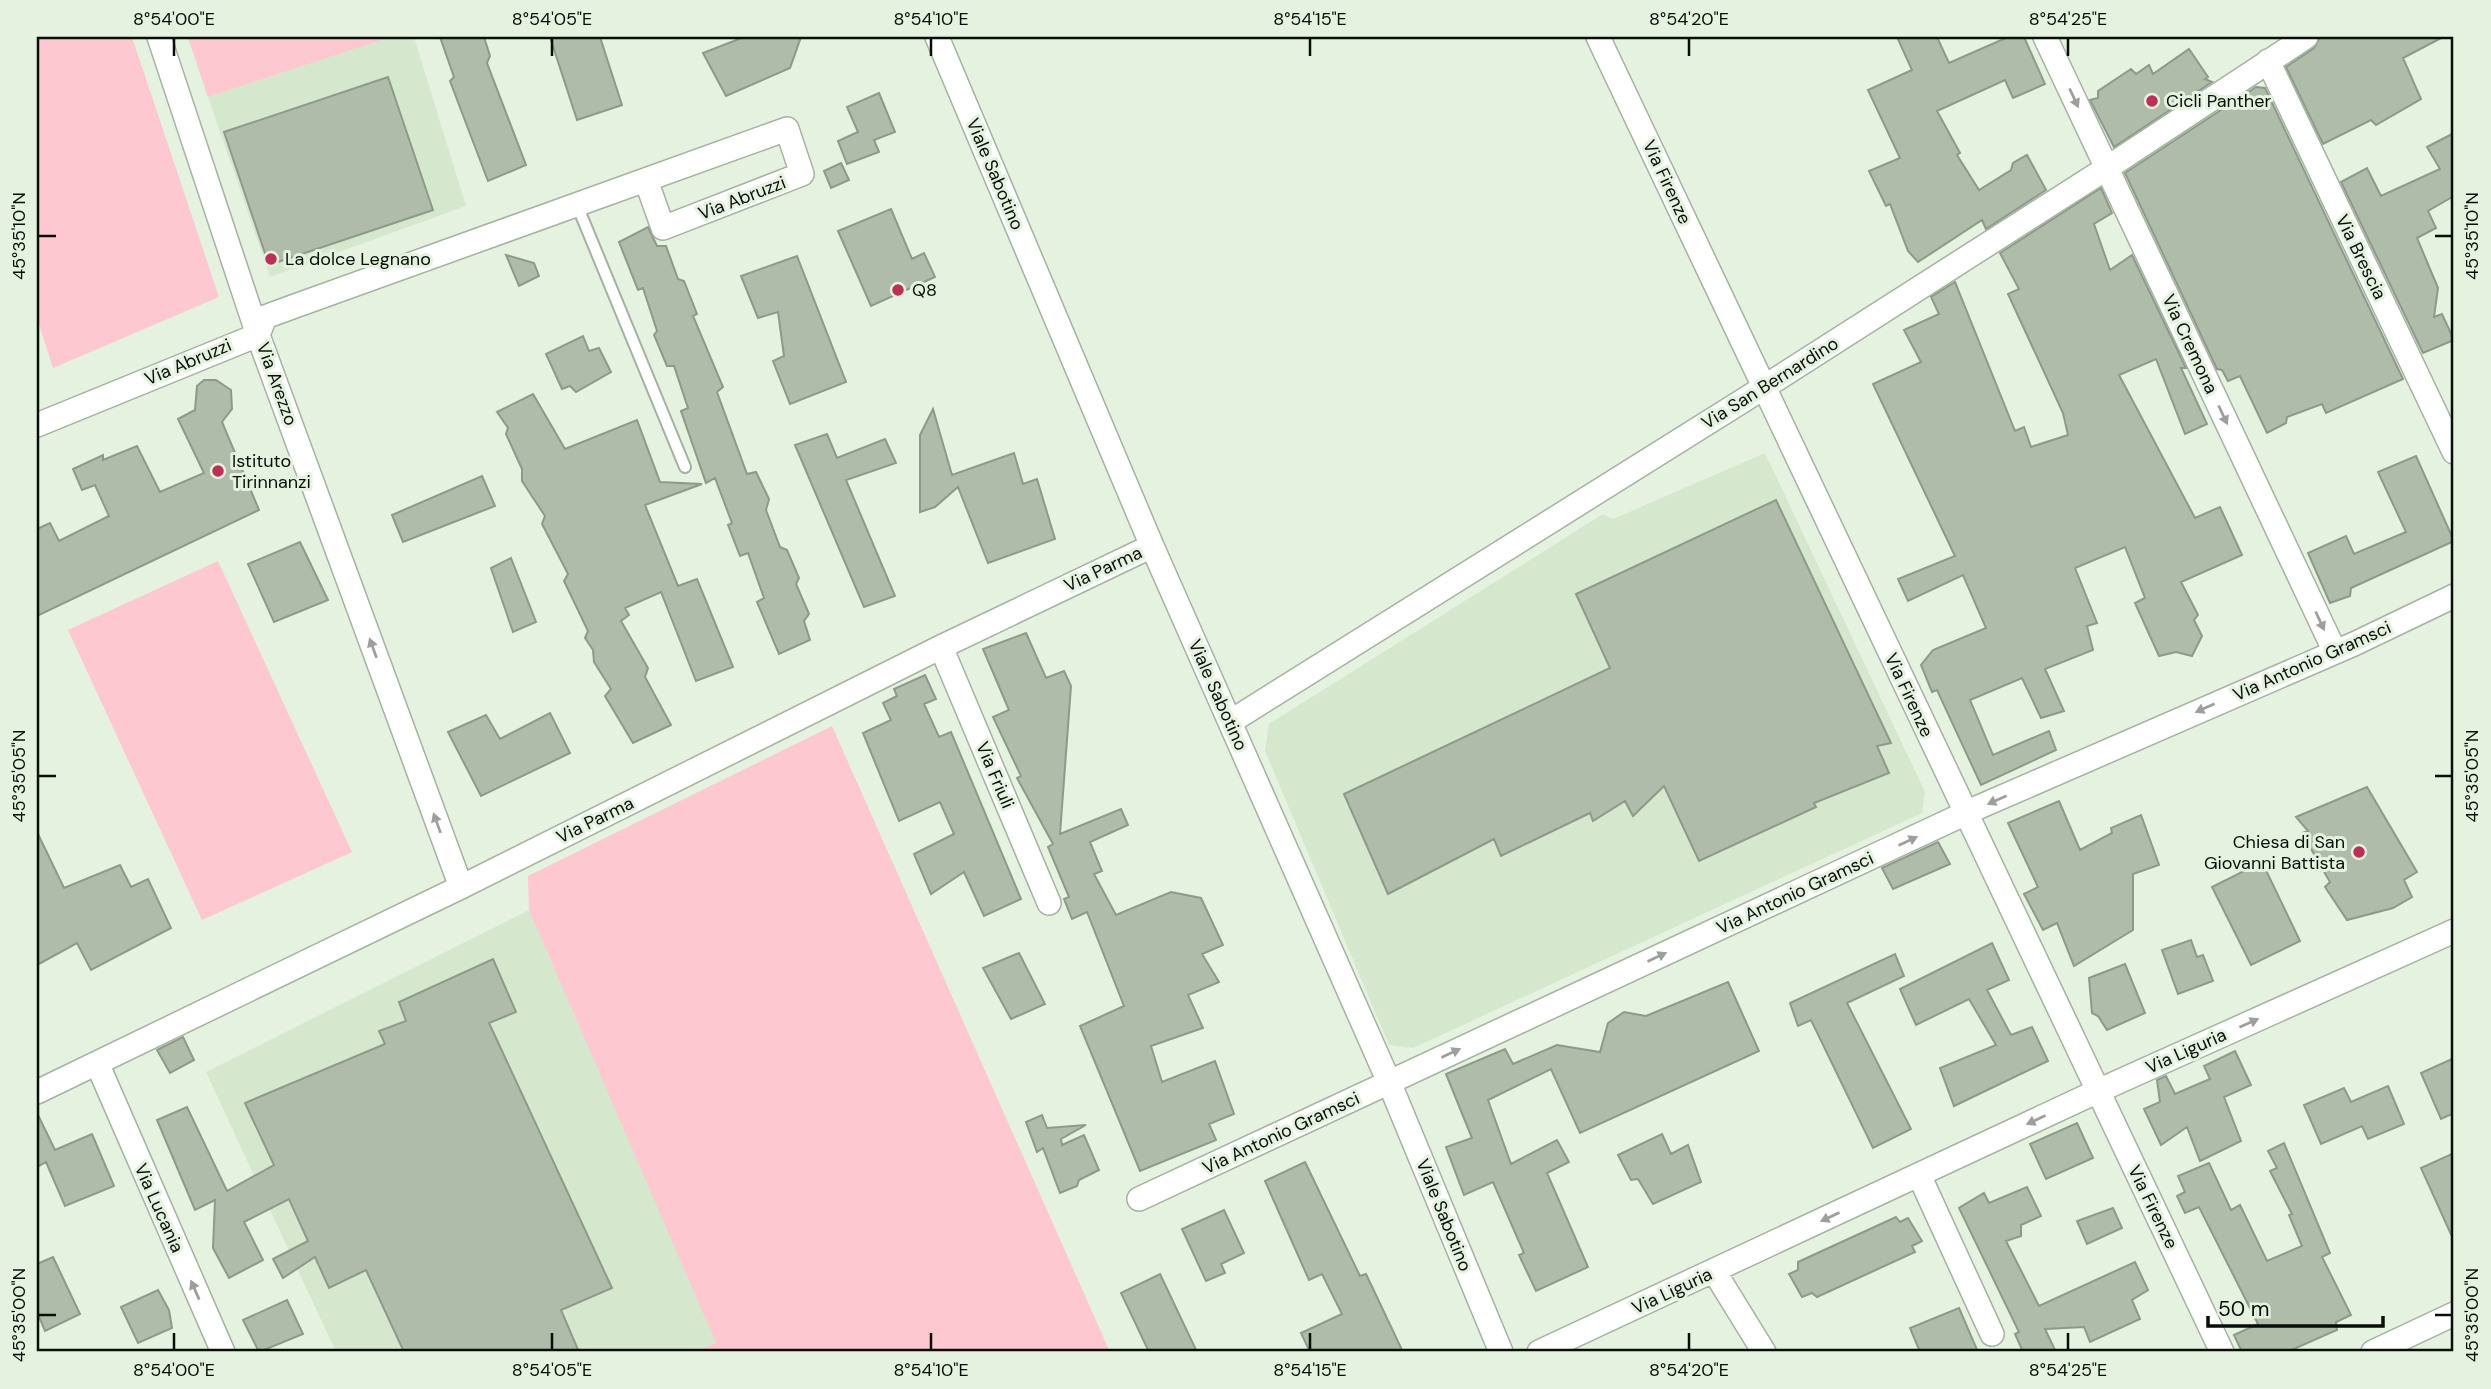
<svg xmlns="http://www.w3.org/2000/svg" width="2491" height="1389" font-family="'DM Sans',sans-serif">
  <rect width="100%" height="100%" fill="#e4f2df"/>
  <path fill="#d5e8ce" d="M391 37H414L466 206 270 277 208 97Z
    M1765 453 1925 792 1922 813 1413 1048 1389 1045 1265 751 1269 724 1603 514 1613 519Z
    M529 910 717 1343 696 1352H336L206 1072Z"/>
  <path fill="#fdc8cf" d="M37 37H132L219 297 53 368 37 318Z
    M188 37H391L208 97Z
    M218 561 352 852 202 920 68 630Z
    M832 726 1110 1352H696L716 1343 529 910 528 876Z"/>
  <path fill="#afbcaa" stroke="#8d9a89" stroke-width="2" d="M440 37H484L490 56 487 63 526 165 488 181 450 81 454 77Z
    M550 37H600L622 105 577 120Z
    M744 37H801L790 68 726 96 703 53Z
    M1897 37H1937L1949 63 2008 37H2024L2045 84 2013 98 2005 80 1937 111 1960 153 1957 155 1979 190 2011 170 2013 163 2027 155 2046 190 1986 229 1982 220 1918 262 1908 251 1890 204 1886 206 1869 171 1900 158 1868 90 1912 70Z
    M2320 37H2443L2403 58 2421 99 2376 125 2371 120 2323 144 2286 67 2314 48Z
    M2189 49 2208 77 2205 79 2212 82 2114 147 2090 100 2098 98V91L2131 69 2136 74 2149 65 2153 74Z
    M388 77 433 210 269 265 224 132Z
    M2256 87 2265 88 2403 379 2326 413 2322 404 2287 417 2286 423 2267 433 2240 376 2228 381 2222 370 2217 369 2125 173Z
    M879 93 895 132 874 140 879 152 847 164 838 141 858 132 847 107Z
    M2454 133V196L2428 211 2436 228 2417 238 2438 288 2434 317 2442 314 2454 340 2423 353 2341 182 2367 168 2381 196 2440 169 2427 147Z
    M841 163 849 180 831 188 824 171Z
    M2101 188 2112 213 2094 224 2110 270 2132 255 2186 368H2181L2207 424 2185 434 2156 359 2119 375 2195 518 2220 507 2242 555 2181 582 2198 615 2194 620 2202 636 2192 656 2176 652 2159 656 2135 603 2145 598 2125 547 2075 568 2097 623 2087 626 2093 650 2045 669 2064 711 2041 718 2022 678 1970 700 1993 755 2049 731 2056 750 1981 785 1937 690 1932 692 1921 665 1933 650 1986 628 1963 575 1908 601 1898 579 1955 556 1873 384 1921 362 1904 330 1939 314 1931 297 1955 282 2015 431 2024 427 2031 447 2068 435 2063 413 2008 294 2019 289 2000 253Z
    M891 209 912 259 924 253 935 277 871 306 838 231Z
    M648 227 657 246H666L678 279 684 281 697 314 693 316 723 387 717 392 747 474 756 472 769 499 766 510 780 547 787 550 799 578 796 584 809 614 804 621 810 640 779 654 757 602 764 598 748 553 740 556 728 525 732 523 715 478 706 483 681 411 688 408 674 366H667L654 335 657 331 643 288 638 290 619 242Z
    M506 255 534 263 539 276 519 286Z
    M797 256 846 382 790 404 773 361 784 356 778 312 758 318 741 276Z
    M583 336 589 351 599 348 611 372 576 392 570 386 562 389 546 354Z
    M204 380H216L231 390 232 409 222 422 259 510 37 616V529L50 523 59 541 109 516 95 485 82 490 73 469 103 455V460L137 446 160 492 204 473 178 419 195 410 197 386Z
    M533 394 565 449 637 420 660 482 702 484 645 505 678 586 697 579 733 667 696 681 661 592 625 608 629 615 621 621 648 668 645 677 671 725 633 743 605 696 611 689 594 662 593 650 585 638 588 631 564 581 568 574 542 524 545 516 522 481V469L506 434 508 428 497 412Z
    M933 409 952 475 1014 453 1023 484 1037 479 1055 539 988 563 958 487 935 507 920 512V435Z
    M827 434 837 458 885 439 896 463 846 480 895 596 864 607 795 445Z
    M2416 456 2454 541 2351 588 2350 596 2330 603 2308 553 2346 536 2354 554 2406 532 2378 472Z
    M482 476 495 506 403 542 392 515Z
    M1776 500 1891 743 1877 746 1889 773 1814 803 1816 807 1699 861 1664 786 1633 816 1625 801 1593 821 1590 813 1501 856 1494 839 1388 894 1344 794 1610 668 1576 594Z
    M300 542 328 600 274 622 248 564Z
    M511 558 536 622 513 632 491 568Z
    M1026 633 1046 678 1064 671 1071 686 1060 834 1121 809 1128 825 1090 842 1102 871 1094 874 1116 915 1171 892 1201 898 1223 945 1202 954 1219 982 1188 995 1203 1028 1151 1046 1162 1082 1215 1061 1234 1114 1209 1124 1216 1140 1140 1171 1080 1026 1124 1006 1087 912 1072 919 1064 899 1069 897 1048 847 1053 844 1017 778 1021 776 993 717 1009 710 983 649Z
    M925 675 936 699 924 704 939 737 951 732 1021 899 984 916 964 872 931 894 914 854 954 834 940 802 899 821 863 733 891 720 883 703 897 696 894 689Z
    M550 713 570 753 481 796 448 732 486 715 500 739Z
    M2367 787 2417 872 2404 880 2412 897 2393 908 2347 920 2325 887 2330 882 2302 833 2308 831 2296 817Z
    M2059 801 2080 850 2112 833 2111 828 2141 815 2159 865 2133 874V930L2074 966 2057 923 2043 930 2024 894 2038 887 2008 823Z
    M37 832 64 888 120 865 131 887 148 879 171 928 91 970 77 943 37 965Z
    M1938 842 1950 864 1893 889 1882 868Z
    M2262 862 2300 941 2251 965 2212 887Z
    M2191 940 2197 957 2203 955 2213 981 2178 994 2162 950Z
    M1992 943 2009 980 1987 990 2011 1035 2032 1027 2048 1061 1954 1106 1940 1068 1996 1045 1969 999 1916 1025 1900 989Z
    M1019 953 1045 1004 1011 1019 983 968Z
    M1895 954 1904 976 1847 1003 1911 1129 1873 1148 1811 1020 1798 1026 1790 1003Z
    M493 959 516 1012 489 1023 612 1288 561 1310 579 1352H404L366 1270 329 1288 315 1257 283 1278 273 1259 308 1241 289 1199 244 1222 263 1260 229 1278 213 1248 215 1200 195 1210 157 1120 187 1107 227 1191 274 1165 245 1103 385 1044 379 1031 406 1021 399 1002Z
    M2125 964 2145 1013 2107 1030 2098 1016 2092 1013 2089 978Z
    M1728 982 1759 1051 1580 1133 1551 1069 1488 1100 1511 1164 1557 1140 1569 1162 1547 1173 1588 1267 1536 1291 1519 1255 1524 1253 1493 1182 1464 1195 1446 1147 1472 1138 1446 1074 1505 1049 1513 1064 1557 1045 1600 1052 1608 1023 1624 1012 1646 1016Z
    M183 1037 194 1060 170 1073 157 1050Z
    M2235 1051 2251 1085 2224 1097 2241 1141 2200 1161 2187 1127 2161 1145 2144 1109 2160 1102 2157 1080 2166 1076 2175 1094 2210 1079 2204 1066Z
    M2454 1058V1113L2441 1119 2421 1073Z
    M2388 1086 2404 1124 2368 1139 2362 1126 2321 1144 2304 1105 2344 1088 2351 1102Z
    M37 1113 55 1150 92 1134 114 1186 65 1206 46 1162 37 1167Z
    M1042 1115 1047 1128 1086 1125 1061 1139 1062 1145 1084 1135 1099 1170 1079 1180 1077 1186 1060 1193 1043 1148 1037 1152 1026 1122Z
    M2077 1123 2093 1158 2046 1179 2030 1144Z
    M1662 1134 1671 1154 1688 1145 1701 1182 1653 1204 1638 1179 1631 1180 1618 1155Z
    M2284 1143 2330 1253 2322 1257 2351 1315 2336 1322 2337 1330 2287 1352H2242L2234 1335 2258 1324 2199 1207 2185 1213 2177 1196 2185 1192 2178 1176 2209 1163 2231 1210 2240 1205 2267 1261 2302 1246 2289 1215 2292 1214 2270 1171 2277 1168 2268 1151Z
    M2454 1153V1241L2421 1168Z
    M1305 1162 1360 1276 1366 1274 1403 1352H1310L1301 1333 1342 1314 1322 1274 1309 1280 1265 1181Z
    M2027 1187 2041 1216 2021 1225V1236L2006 1241 2039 1306 2135 1262 2148 1290 2132 1300 2140 1319 2090 1342 2084 1327 2045 1329 2056 1352H2023L2015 1334 2019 1332 1959 1208 1984 1193 1989 1203Z
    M2113 1208 2122 1228 2087 1244 2077 1221Z
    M1224 1210 1244 1253 1221 1264 1225 1273 1206 1281 1182 1229Z
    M1896 1217 1900 1222 1908 1218 1922 1241 1912 1246 1915 1252 1817 1297 1812 1293 1802 1297 1789 1274 1798 1270V1262Z
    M53 1257 80 1314 45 1331 37 1312V1264Z
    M1160 1274 1197 1352H1149L1121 1293Z
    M158 1290 169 1310 172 1328 138 1343 121 1307Z
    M287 1300 303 1334 259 1352 243 1320Z
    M1959 1308 1978 1352H1920L1910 1328Z"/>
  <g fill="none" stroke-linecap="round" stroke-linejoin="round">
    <g stroke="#a5b2a1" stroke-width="14">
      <path id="service" d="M577 205 685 467"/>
    </g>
    <g stroke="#a5b2a1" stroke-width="26">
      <path id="minor" d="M159 37 258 335 461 887
        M937 37 1152 546 1389 1082 1501 1352
        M1598 37 2222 1352
        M2045 37 2335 652
        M2268 61 2454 452
        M258 335 265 317 295 306C459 247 623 188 787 129L802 174 663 228 646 180
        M37 425 258 335
        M941 647 1049 903
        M1230 722 1744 400 2107 168 2306 37
        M97 1063 223 1352
        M37 1092 461 887 941 647 1152 546
        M1919 1175 1992 1334
        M1139 1199 1979 807 2354 644 2454 596
        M1714 1271 1764 1352
        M1539 1352 2098 1091 2454 931
        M2373 1352 2454 1314"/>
    </g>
    <use href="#service" stroke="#fff" stroke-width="10"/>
    <use href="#minor" stroke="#fff" stroke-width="23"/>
  </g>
  <defs><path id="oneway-solid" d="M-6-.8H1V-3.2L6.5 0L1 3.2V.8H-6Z" transform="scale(1.75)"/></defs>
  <g fill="#9d9f9c">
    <use href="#oneway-solid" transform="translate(2074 98) rotate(65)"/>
    <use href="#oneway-solid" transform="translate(2223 415) rotate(65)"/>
    <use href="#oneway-solid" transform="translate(2320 621) rotate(65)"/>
    <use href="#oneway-solid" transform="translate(373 648) rotate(-110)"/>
    <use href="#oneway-solid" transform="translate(2205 708) rotate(156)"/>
    <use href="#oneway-solid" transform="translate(1997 800) rotate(156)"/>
    <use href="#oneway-solid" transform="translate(437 823) rotate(-110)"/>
    <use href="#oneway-solid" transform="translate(1908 841) rotate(-25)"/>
    <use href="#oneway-solid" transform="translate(1657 957) rotate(-25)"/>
    <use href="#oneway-solid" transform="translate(2249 1023) rotate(-24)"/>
    <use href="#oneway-solid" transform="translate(1451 1053) rotate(-25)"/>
    <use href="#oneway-solid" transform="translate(2036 1120) rotate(155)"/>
    <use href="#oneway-solid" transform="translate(1830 1217) rotate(155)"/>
    <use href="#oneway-solid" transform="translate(195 1290) rotate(-114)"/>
  </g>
  <path fill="none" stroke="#090e08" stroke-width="2.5" d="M174 38V56M552 38V56M931 38V56M1310 38V56M1689 38V56M2068 38V56M38 236H56M2435 236H2452M38 776H56M2435 776H2452M38 1315H56M2435 1315H2452M174 1333V1350M552 1333V1350M931 1333V1350M1310 1333V1350M1689 1333V1350M2068 1333V1350"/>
  <g fill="#be2f57" stroke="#e4f2df" stroke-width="2.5">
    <circle cx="2152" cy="101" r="7"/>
    <circle cx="271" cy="259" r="7"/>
    <circle cx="898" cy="290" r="7"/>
    <circle cx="218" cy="471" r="7"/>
    <circle cx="2359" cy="852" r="7"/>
  </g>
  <g text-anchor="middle" stroke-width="6" stroke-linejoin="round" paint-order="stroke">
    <g font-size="18" fill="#090e08" stroke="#e4f2df" text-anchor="start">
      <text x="2166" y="107">Cicli Panther</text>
      <text x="285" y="265">La dolce Legnano</text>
      <text x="912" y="296">Q8</text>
      <text x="232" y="467">Istituto<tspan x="232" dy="21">Tirinnanzi</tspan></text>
      <text x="2345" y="848" text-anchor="end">Chiesa di San<tspan x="2345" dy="21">Giovanni Battista</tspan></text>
    </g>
    <g font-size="18" fill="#090e08" stroke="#e4f2df">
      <text transform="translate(995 174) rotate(67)" y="6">Viale Sabotino</text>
      <text transform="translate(1667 182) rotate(65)" y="6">Via Firenze</text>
      <text transform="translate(742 198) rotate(-21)" y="6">Via Abruzzi</text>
      <text transform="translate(2361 257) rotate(64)" y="6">Via Brescia</text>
      <text transform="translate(2190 344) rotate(65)" y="6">Via Cremona</text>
      <text transform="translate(188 362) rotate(-23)" y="6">Via Abruzzi</text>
      <text transform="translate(1770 383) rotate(-32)" y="6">Via San Bernardino</text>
      <text transform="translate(277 384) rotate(70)" y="6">Via Arezzo</text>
      <text transform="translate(1103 569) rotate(-25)" y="6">Via Parma</text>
      <text transform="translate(2312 661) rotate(-24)" y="6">Via Antonio Gramsci</text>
      <text transform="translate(1218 695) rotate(66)" y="6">Viale Sabotino</text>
      <text transform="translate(1909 695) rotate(65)" y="6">Via Firenze</text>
      <text transform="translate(995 775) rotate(67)" y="6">Via Friuli</text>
      <text transform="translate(595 820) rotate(-26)" y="6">Via Parma</text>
      <text transform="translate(1795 893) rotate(-25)" y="6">Via Antonio Gramsci</text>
      <text transform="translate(2186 1051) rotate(-24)" y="6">Via Liguria</text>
      <text transform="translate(1281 1133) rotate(-25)" y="6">Via Antonio Gramsci</text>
      <text transform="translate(2153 1207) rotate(64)" y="6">Via Firenze</text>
      <text transform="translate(159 1208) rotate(66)" y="6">Via Lucania</text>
      <text transform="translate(1444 1215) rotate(68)" y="6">Viale Sabotino</text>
      <text transform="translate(1672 1291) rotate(-25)" y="6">Via Liguria</text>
    </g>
  </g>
  <rect width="2491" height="1389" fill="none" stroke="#e4f2df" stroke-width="77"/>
  <path d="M2208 1316v10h175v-10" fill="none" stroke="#090e08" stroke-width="3.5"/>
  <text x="2218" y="1316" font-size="21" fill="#090e08" stroke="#e4f2df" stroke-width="5" paint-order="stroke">50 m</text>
  <rect x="38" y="38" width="2414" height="1312" fill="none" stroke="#090e08" stroke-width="2.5"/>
  <g font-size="18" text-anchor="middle" fill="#090e08">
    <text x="174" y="25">8°54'00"E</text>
    <text x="552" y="25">8°54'05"E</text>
    <text x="931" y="25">8°54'10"E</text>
    <text x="1310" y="25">8°54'15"E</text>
    <text x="1689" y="25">8°54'20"E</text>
    <text x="2068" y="25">8°54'25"E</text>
    <text transform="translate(19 236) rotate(-90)" y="6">45°35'10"N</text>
    <text transform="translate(2472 236) rotate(-90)" y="6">45°35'10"N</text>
    <text transform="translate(19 776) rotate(-90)" y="6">45°35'05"N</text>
    <text transform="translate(2472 776) rotate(-90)" y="6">45°35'05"N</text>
    <text transform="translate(19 1315) rotate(-90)" y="6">45°35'00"N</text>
    <text transform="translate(2472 1315) rotate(-90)" y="6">45°35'00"N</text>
    <text x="174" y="1376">8°54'00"E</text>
    <text x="552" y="1376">8°54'05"E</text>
    <text x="931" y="1376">8°54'10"E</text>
    <text x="1310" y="1376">8°54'15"E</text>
    <text x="1689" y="1376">8°54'20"E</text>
    <text x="2068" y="1376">8°54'25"E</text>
  </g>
</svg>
